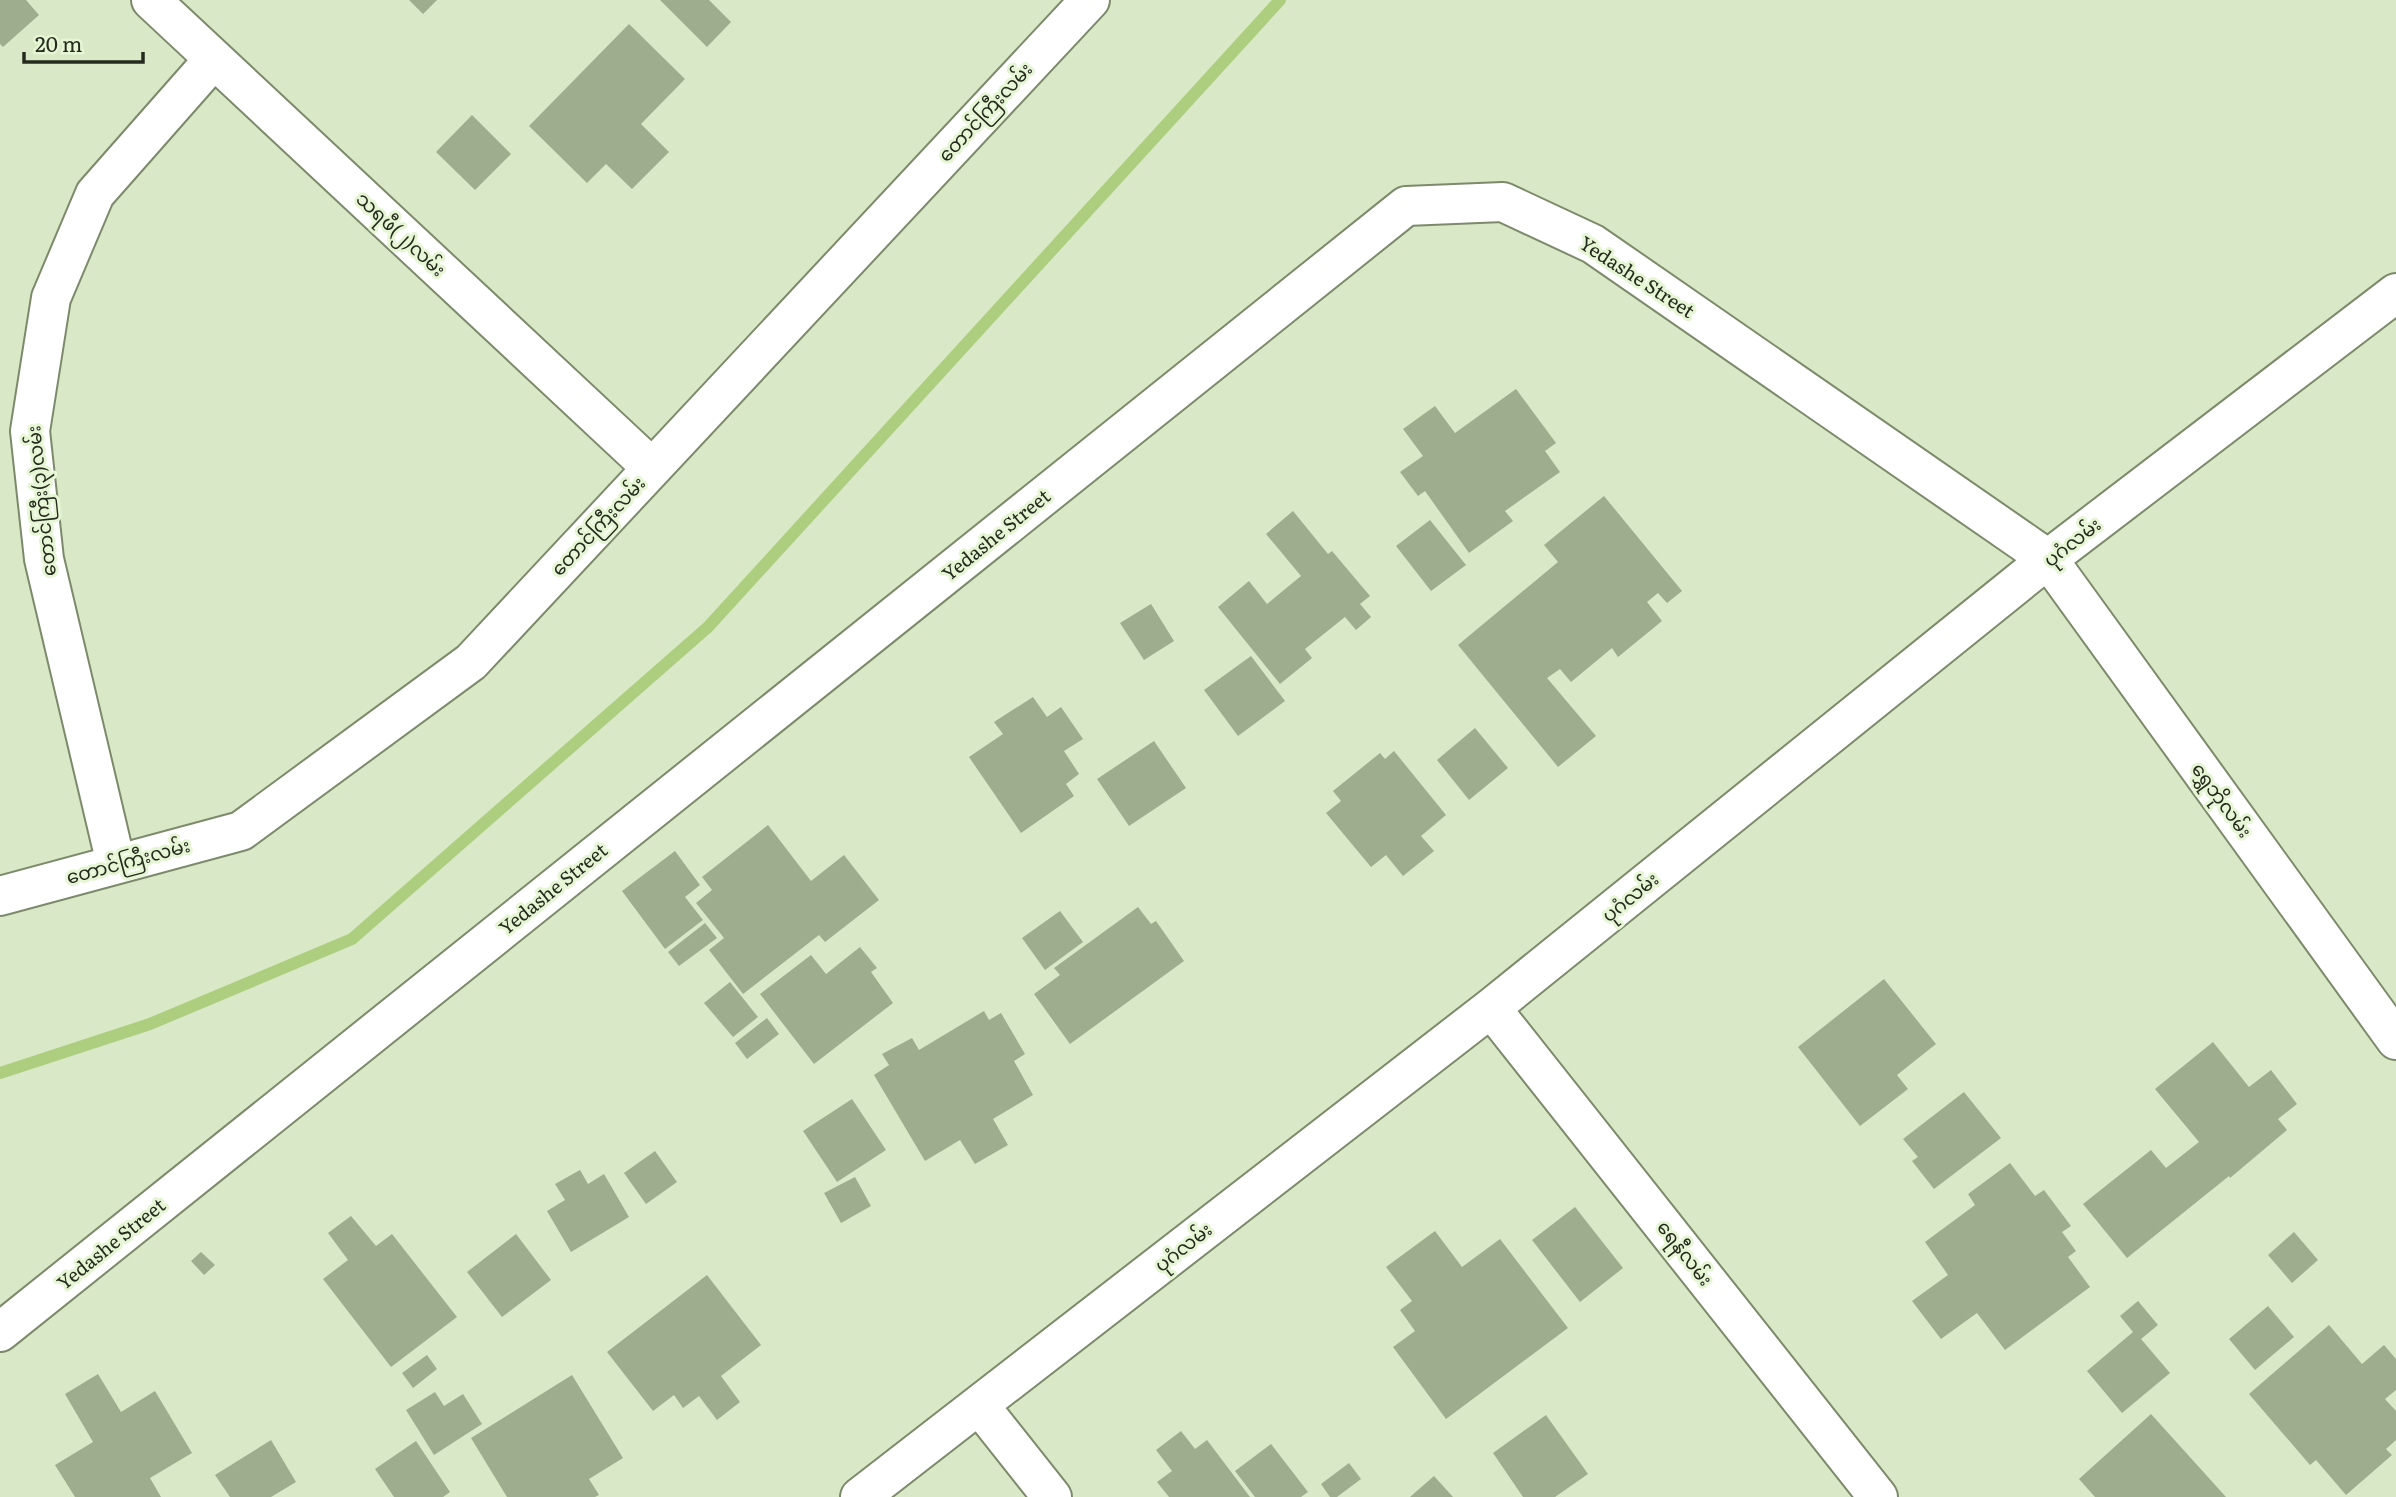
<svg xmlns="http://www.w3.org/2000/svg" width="2396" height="1497" font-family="Literata,'Noto Sans Myanmar',serif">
  <rect width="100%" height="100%" fill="#d9e8c7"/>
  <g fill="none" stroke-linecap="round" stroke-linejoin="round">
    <path stroke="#acce7e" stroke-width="12" d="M0 1073 150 1024 352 939 708 627 1280 0"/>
  </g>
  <path fill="#9ead8d" d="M0 0H26L39 15 3 47 0 44Z
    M409 0H437L423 14Z
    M660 0H709L731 22 707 47Z
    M629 24 685 79 641 124 669 152 632 189 606 164 587 183 529 126Z
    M472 115 511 154 475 190 436 152Z
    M1516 389 1556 443 1545 451 1560 472 1505 511 1513 521 1469 553 1425 491 1418 496 1400 472 1423 456 1403 429 1435 406 1455 433Z
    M1604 496 1682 591 1667 603 1658 593 1647 602 1662 621 1618 657 1612 648 1571 682 1560 669 1547 678 1596 736 1558 767 1458 645 1558 562 1544 545Z
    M1293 511 1328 554 1332 551 1370 596 1360 604 1371 617 1356 630 1345 617 1305 649 1312 658 1280 684 1218 607 1249 581 1267 604 1301 576 1266 534Z
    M1430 520 1466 565 1431 591 1396 546Z
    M1151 604 1174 641 1144 660 1120 623Z
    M1251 656 1285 701 1238 736 1204 690Z
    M1033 697 1047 717 1061 707 1083 739 1064 751 1079 774 1066 784 1074 796 1021 833 969 757 1003 734 994 722Z
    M1475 728 1508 768 1469 800 1437 760Z
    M1154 741 1186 788 1129 826 1097 779Z
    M1394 751 1446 815 1421 836 1434 851 1403 876 1386 855 1371 867 1326 813 1341 801 1333 791 1380 753 1385 759Z
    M768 825 811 881 844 855 879 900 825 942 819 935 743 994 709 950 724 938 696 903 712 890 702 877Z
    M675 851 700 885 685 897 703 920 665 949 622 891Z
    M1138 907 1151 924 1156 921 1184 961 1070 1044 1034 994 1060 975 1054 968Z
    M1060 911 1083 942 1045 970 1022 938Z
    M705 923 717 938 679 966 668 952Z
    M860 947 877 968 871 972 893 1003 814 1064 760 994 811 955 826 974Z
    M1884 979 1936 1044 1897 1075 1908 1089 1860 1126 1798 1047Z
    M730 982 758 1017 733 1037 704 1003Z
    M984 1011 989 1020 1001 1013 1025 1054 1014 1061 1033 1095 993 1119 1008 1145 975 1164 960 1140 925 1161 874 1075 889 1065 882 1054 912 1038 919 1050Z
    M767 1018 779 1034 747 1059 735 1043Z
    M2213 1042 2249 1087 2271 1070 2297 1104 2278 1119 2287 1130 2230 1178 2229 1176 2127 1258 2083 1204 2151 1150 2166 1168 2199 1142 2155 1089Z
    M1964 1092 2001 1138 1934 1189 1912 1161 1918 1157 1903 1139Z
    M852 1099 886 1150 837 1182 803 1131Z
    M655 1151 677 1182 646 1204 624 1173Z
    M2010 1163 2035 1196 2044 1190 2071 1226 2062 1232 2076 1251 2068 1257 2090 1287 2005 1350 1977 1313 1941 1339 1912 1301 1948 1275 1925 1242 1975 1205 1968 1194Z
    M580 1170 588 1184 604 1174 629 1217 571 1252 547 1211 565 1200 555 1184Z
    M855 1177 871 1206 841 1223 824 1193Z
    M1575 1207 1623 1268 1580 1302 1532 1240Z
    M351 1216 376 1246 392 1234 457 1317 391 1367 323 1279 348 1260 328 1233Z
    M1435 1231 1462 1267 1500 1239 1568 1328 1446 1419 1393 1347 1415 1331 1400 1310 1412 1301 1386 1267Z
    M2294 1232 2318 1260 2292 1283 2268 1255Z
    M516 1234 551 1280 502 1317 467 1272Z
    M201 1252 215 1265 204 1275 191 1261Z
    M707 1275 761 1345 721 1376 740 1402 717 1420 699 1396 683 1408 674 1395 653 1411 607 1352Z
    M2138 1301 2158 1325 2141 1339 2170 1373 2122 1413 2087 1371 2133 1332 2120 1316Z
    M2268 1306 2294 1337 2255 1370 2229 1339Z
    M2329 1325 2362 1364 2384 1345 2396 1359V1390L2385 1399 2396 1411V1440L2386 1449 2392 1455 2346 1495 2316 1460 2310 1465 2249 1394Z
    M427 1355 437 1369 413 1388 402 1373Z
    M98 1374 121 1412 155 1391 192 1453 150 1478 161 1497H75L55 1465 93 1442 65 1394Z
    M572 1375 623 1458 589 1479 599 1495 595 1497H507L471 1438Z
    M435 1392 444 1406 463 1394 482 1424 434 1455 406 1410Z
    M2151 1414 2226 1497H2095L2079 1479Z
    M1546 1415 1588 1474 1555 1497H1523L1493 1453Z
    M1181 1431 1195 1449 1207 1440 1250 1497H1169L1157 1482 1172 1471 1156 1450Z
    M271 1440 296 1482 271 1497H230L215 1475Z
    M416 1441 450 1492 443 1497H394L375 1469Z
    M1271 1444 1308 1492 1301 1497H1255L1235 1471Z
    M1349 1463 1361 1479 1337 1497H1330L1321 1484Z
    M1434 1476 1453 1497H1410Z"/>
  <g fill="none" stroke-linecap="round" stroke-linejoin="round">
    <g stroke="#7c8a6b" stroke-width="42">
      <path id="minor" d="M151 0 652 468
        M116 864 44 559 30 431 51 298 95 194 214 59
        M0 896 241 831 471 662 1090 0
        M1491 1008 1878 1497
        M0 1332 1406 206 1503 202 1593 244 2048 559 2396 1040
        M979 1405 1052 1497
        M860 1497 1491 1008 2048 559 2396 293"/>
    </g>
    <use href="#minor" stroke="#fff" stroke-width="38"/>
  </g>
  <g text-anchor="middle" stroke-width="6" stroke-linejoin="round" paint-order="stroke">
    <g font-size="19" fill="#252a1e" stroke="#e6f6d4">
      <text transform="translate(985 112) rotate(-47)" y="7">တောင်ကြီးလမ်း</text>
      <text transform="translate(401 234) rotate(43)" y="7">သရဖီ(၂)လမ်း</text>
      <text transform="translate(1637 277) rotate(33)" y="7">Yedashe Street</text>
      <text transform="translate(41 501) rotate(-96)" y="7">တောင်ကြီး(၃)လမ်း</text>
      <text transform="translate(598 526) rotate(-47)" y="7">တောင်ကြီးလမ်း</text>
      <text transform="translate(996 535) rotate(-39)" y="7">Yedashe Street</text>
      <text transform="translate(2072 542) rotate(-38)" y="7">ပုဂံလမ်း</text>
      <text transform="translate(2222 800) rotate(54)" y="7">ရွှေဘိုလမ်း</text>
      <text transform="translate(128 861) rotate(-15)" y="7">တောင်ကြီးလမ်း</text>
      <text transform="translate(553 889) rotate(-39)" y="7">Yedashe Street</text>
      <text transform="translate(1630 897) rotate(-39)" y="7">ပုဂံလမ်း</text>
      <text transform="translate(111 1244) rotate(-39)" y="7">Yedashe Street</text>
      <text transform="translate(1183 1247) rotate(-38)" y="7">ပုဂံလမ်း</text>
      <text transform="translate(1685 1253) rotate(52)" y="7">ရေနီလမ်း</text>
    </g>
  </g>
  <path d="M24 52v10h119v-10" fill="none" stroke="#252a1e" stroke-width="3.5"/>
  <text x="35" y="52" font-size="21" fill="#252a1e" stroke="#e6f6d4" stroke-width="5" paint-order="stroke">20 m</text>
</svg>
